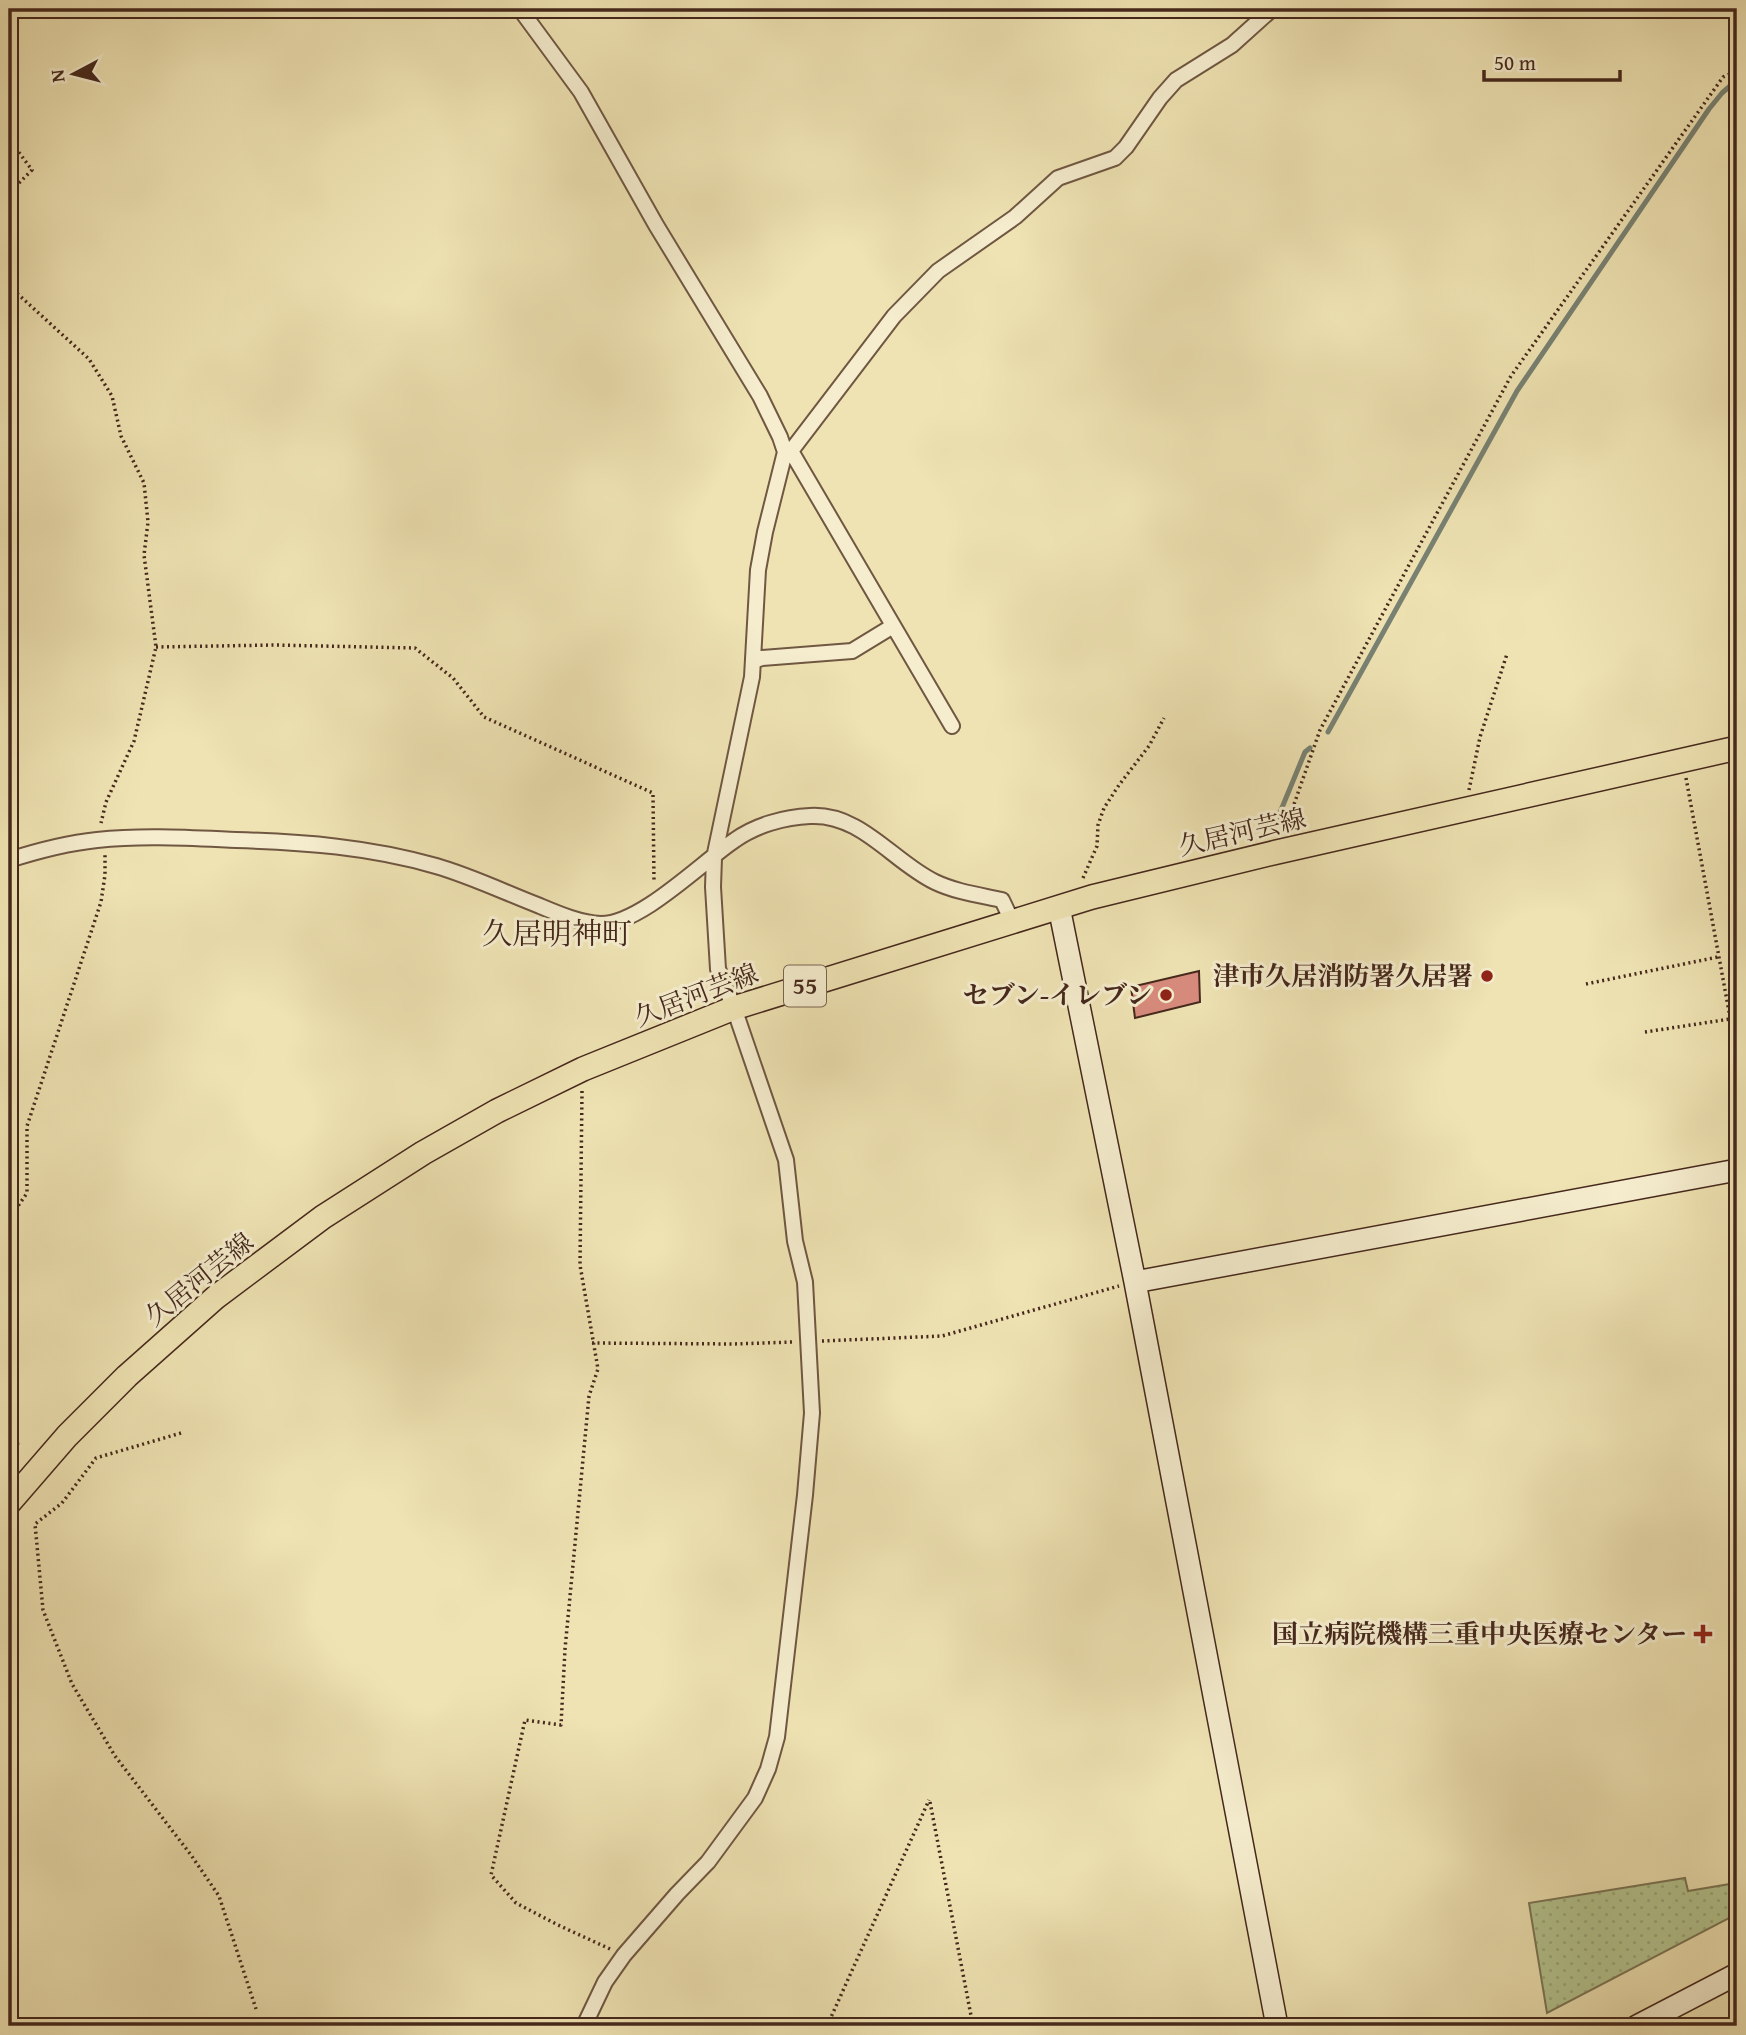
<svg xmlns="http://www.w3.org/2000/svg" width="1746" height="2035" font-family="'Gentium Book Plus','Noto Serif JP',serif">
  <defs>
    <pattern id="grass-dots" width="8" height="8" patternUnits="userSpaceOnUse" patternTransform="scale(1.75)"><rect width="8" height="8" fill="#b4c590"/><path d="M2 2h.1M6 6h.1" fill="none" stroke="#9ca97c" stroke-width="1.8" stroke-linecap="round"/></pattern>
  </defs>
  <rect width="100%" height="100%" fill="#efe3b3"/>
  <filter id="stains"><feTurbulence type="fractalNoise" baseFrequency=".00286" numOctaves="4"/><feColorMatrix values="0 0 0 0 .2 0 0 0 0 .09 0 0 0 0 .02 0 0 0 .5 -.17"/></filter>
  <radialGradient id="worn" r=".72"><stop offset=".6" stop-color="#630" stop-opacity="0"/><stop offset="1" stop-color="#630" stop-opacity=".3"/></radialGradient>
  <path fill="url(#grass-dots)" stroke="#7c7656" stroke-width="2" d="M1685 1878 1688 1891 1736 1883 1737 1914 1547 2013 1529 1903Z"/>
  <g fill="none" stroke-linecap="round" stroke-linejoin="round">
    <path stroke="#788273" stroke-width="5" d="M1328 732 1517 391 1709 109 1722 93 1737 80
      M1274 827 1305 752 1310 748"/>
  </g>
  <path fill="#d88b7d" stroke="#45281c" stroke-width="2" d="M1199 971 1200 1002 1135 1018 1131 987Z"/>
  <g fill="none" stroke-linecap="round" stroke-linejoin="round">
    <g stroke="#705742" stroke-width="18">
      <path id="street" d="M520 9 581 92 656 225 760 396 780 437 785 452 765 532 758 570 752 677 714 858 713 887 718 969 734 1008 786 1160 795 1241 805 1282 812 1413 805 1495 777 1737 768 1769 755 1798 708 1862 677 1894 624 1955 605 1982 584 2026
        M791 451 894 316 938 271 1015 217 1058 178 1115 158 1126 147 1160 98 1176 80 1232 45 1272 9
        M785 452 791 451 952 726
        M753 661 762 658 852 651 893 626
        M9 860C37 851 68 843 97 840 143 835 190 838 236 840 304 842 370 847 436 866 471 876 506 893 540 906 559 914 580 923 601 924 641 924 702 862 735 840 756 825 785 817 810 816 861 813 893 862 935 882 956 892 979 895 1002 900L1012 921"/>
    </g>
    <g stroke="#45281c" stroke-width="24">
      <path id="secondary" d="M1059 907 1135 1282 1277 2026
        M1135 1282 1737 1170
        M1637 2026 1737 1974"/>
    </g>
    <g stroke="#45281c" stroke-width="26">
      <path id="primary" d="M9 1503 67 1436 127 1376 216 1297 323 1217 423 1153 497 1111 583 1069 734 1008 1092 897 1277 852 1737 748"/>
    </g>
    <path stroke="#45281c" stroke-width="3.5" stroke-dasharray="2 3.5" stroke-linecap="butt" d="M9 139 32 170 9 193
      M9 286 89 359 112 396 121 436 144 483 148 522 144 555 156 647 134 741 106 802 101 823
      M156 647 275 645 415 648 453 678 484 717 653 793 654 882
      M1686 778 1737 1055
      M1469 790 1480 737 1507 654
      M1285 830 1320 730 1511 376 1723 77 1737 71
      M9 836 16 843
      M1083 878 1097 846 1098 825 1104 808 1119 785 1149 746 1164 718
      M1586 984 1718 957
      M1645 1032 1730 1019
      M582 1091 580 1265 598 1369 589 1396 565 1649 561 1725 525 1720 491 1875 516 1903 558 1925 610 1949
      M9 1219 27 1193V1126L101 902 105 875V854
      M822 1341 942 1336 1119 1286
      M592 1343 733 1344 793 1342
      M9 1394 18 1446 9 1454
      M181 1433 96 1458 62 1503 35 1524 43 1610 72 1684 115 1756 191 1855 219 1896 256 2009
      M930 1802 973 2026
      M827 2026 929 1800"/>
    <use href="#street" stroke="#f5edce" stroke-width="14"/>
    <use href="#secondary" stroke="#f5edce" stroke-width="21"/>
    <use href="#primary" stroke="#efe3b3" stroke-width="23"/>
  </g>
  <g fill="#8f2418" stroke="#f5edce" stroke-width="2.5">
    <circle cx="1487" cy="976" r="7"/>
    <circle cx="1166" cy="995" r="7"/>
    <path d="M1699.5 1623.5h7v7h7v7h-7v7h-7v-7h-7v-7h7z"/>
  </g>
  <g text-anchor="middle" stroke-width="6" stroke-linejoin="round" paint-order="stroke">
    <rect fill="#f5edce" stroke="#7a6351" stroke-width="2" x="784" y="965.5" width="42" height="41" rx="5"/>
    <g font-size="24" font-weight="bold" fill="#45281c">
      <text x="805" y="994">55</text>
    </g>
    <g font-size="26" fill="#45281c" stroke="#f5edce">
      <text transform="translate(1242 832) rotate(-13)" y="9">久居河芸線</text>
      <text transform="translate(696 995) rotate(-21)" y="9">久居河芸線</text>
      <text transform="translate(199 1279) rotate(-39)" y="9">久居河芸線</text>
    </g>
    <g font-size="26" font-weight="bold" fill="#45281c" stroke="#f5edce" text-anchor="end">
      <text x="1473" y="985">津市久居消防署久居署</text>
      <text x="1152" y="1004">セブン-イレブン</text>
      <text x="1687" y="1643">国立病院機構三重中央医療センター</text>
    </g>
    <g font-size="30" fill="#45281c" stroke="#f5edce">
      <text x="557" y="944">久居明神町</text>
    </g>
  </g>
  <rect width="1746" height="2035" fill="none" stroke="#efe3b3" stroke-width="35"/>
  <rect x="10" y="10" width="1725" height="2014" fill="none" stroke="#45281c" stroke-width="3.5"/>
  <rect x="18" y="18" width="1711" height="2000" fill="none" stroke="#45281c" stroke-width="2"/>
  <g transform="translate(74 74) rotate(263)" stroke="#f5edce" stroke-width="5" paint-order="stroke">
  <path d="M0-5L12 26L0 18L-12 26Z" fill="#45281c"/>
  <text y="-10" font-size="19" font-weight="bold" text-anchor="middle" fill="#45281c">N</text>
  </g>
  <path d="M1484 70v10h136v-10" fill="none" stroke="#45281c" stroke-width="3.5"/>
  <text x="1494" y="70" font-size="21" fill="#45281c" stroke="#f5edce" stroke-width="5" paint-order="stroke">50 m</text>
  <rect width="100%" height="100%" filter="url(#stains)"/>
  <rect width="100%" height="100%" fill="url(#worn)"/>
</svg>
